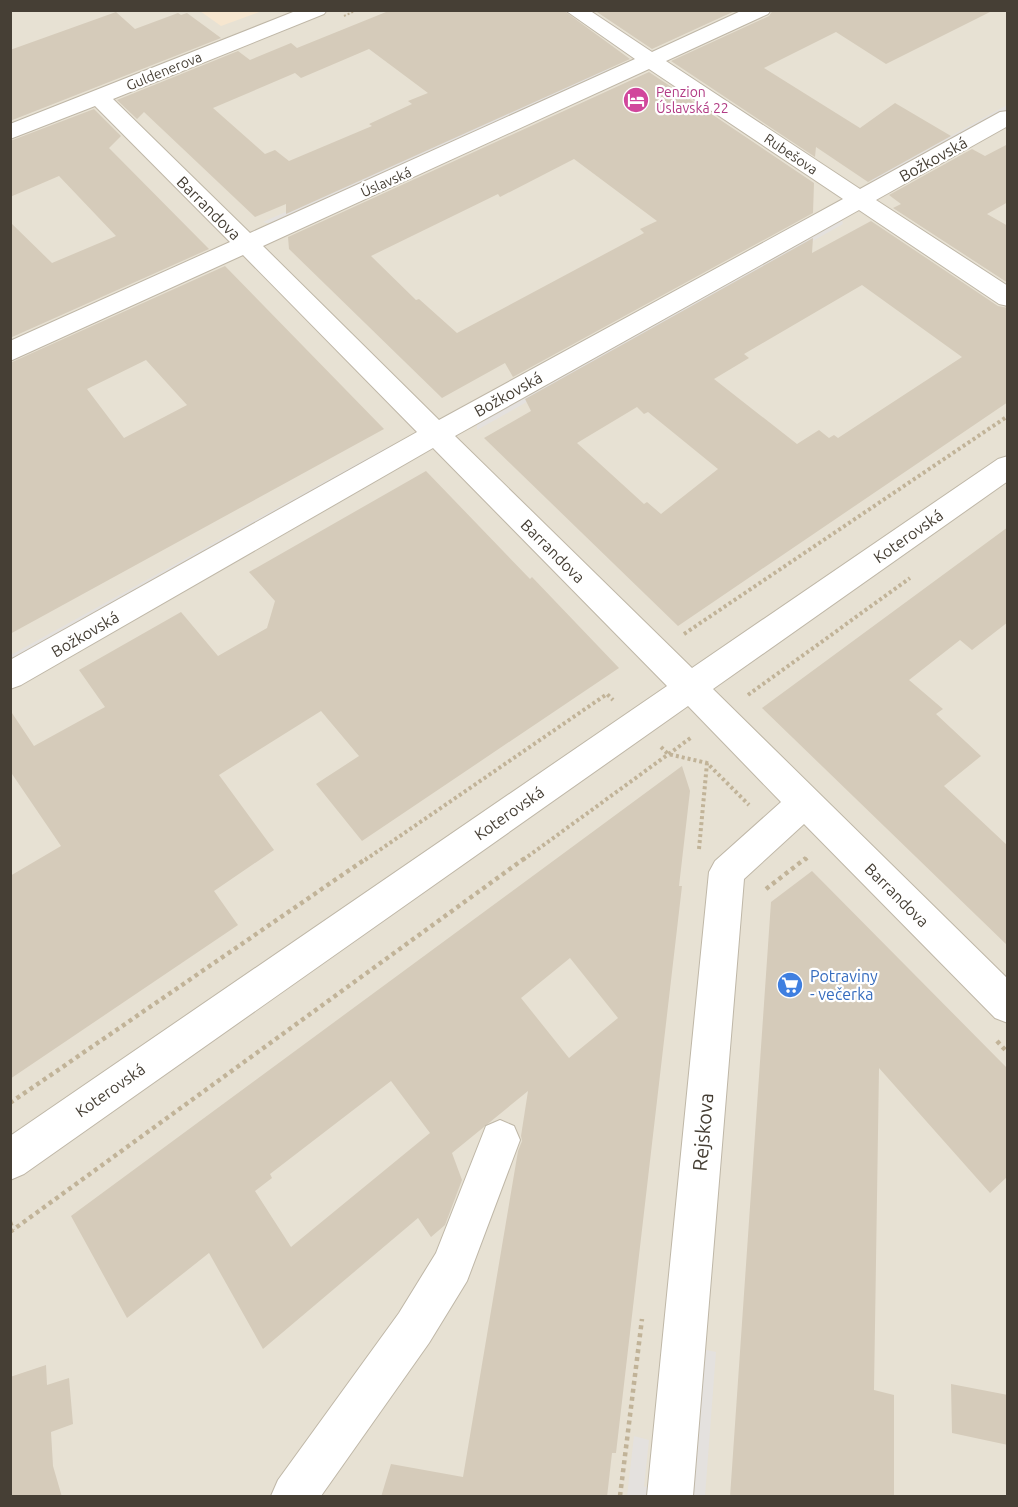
<svg xmlns="http://www.w3.org/2000/svg" width="1018" height="1507" font-family="Ubuntu,sans-serif">
  <rect width="100%" height="100%" fill="#f3efe5"/>
  <path fill="#e7e1d3" d="M11 11H1007V1496H11Z"/>
  <path fill="#f6e6cf" d="M200 11H262L221 26Z"/>
  <path fill="#e4e1de" d="M611 67 607 73 274 225 263 222Z
    M1007 105V113L878 184 871 180Z
    M840 211 843 224 477 430V412Z
    M389 446 403 448 11 670V655Z
    M697 1348 716 1352 705 1496H685Z
    M634 1436 649 1440 644 1487 660 1483 659 1496H627Z"/>
  <path fill="#d5cbba" fill-rule="evenodd" d="M391 10H563L630 59 286 214V204L255 217 144 112 137 119 117 100 238 51 250 60 291 43 297 48ZM369 49 428 93 408 101 412 104 369 124 372 126 289 161 275 150 265 154 213 108 295 73 301 78Z
    M594 10H737L652 49Z
    M773 10H994L886 64 836 32 764 68 860 128 895 103 951 136 868 182 816 147 815 157 671 61 769 16Z
    M116 12 135 29 178 13 181 15 187 13 221 38 10 121V50Z
    M649 72 814 183 813 213 513 377 505 363 442 398 289 249 288 237ZM574 159 657 221 640 229 644 233 457 333 419 299 416 300 371 256 498 194 500 197Z
    M94 109 121 136 109 148 209 249 10 338V222L52 263 116 236 59 176 10 197V141Z
    M1008 144V202L987 214 1008 226V283L893 208 901 204 889 195 972 149 985 156Z
    M871 221 998 306 1008 308V402L678 626 484 438 531 411 525 399 813 238 812 253ZM862 285 962 357 838 438 834 435 829 438 819 430 797 444 714 379 749 358 744 354ZM637 407 644 414 648 412 718 469 661 514 647 502 644 504 577 443Z
    M225 266 384 429 10 634V363ZM146 360 187 405 124 438 87 389Z
    M426 471 530 579 532 577 619 668 362 841 316 784 359 756 321 711 219 775 274 850 214 891 238 925 10 1079V876L61 846 10 771V710L34 746 105 707 79 670 181 612 218 656 267 628 275 601 249 572Z
    M1008 527V622L972 650 960 640 909 680 943 709 936 714 981 756 944 786 1008 846V946L762 708Z
    M682 766 690 791 679 886H682L616 1453H612L607 1497H381L391 1464 463 1477 518 1151 522 1141 521 1136 528 1091 452 1153 462 1180 445 1225 431 1237 418 1218 263 1349 209 1253 127 1318 71 1216ZM570 958 618 1018 569 1058 521 998ZM391 1081 430 1133 291 1247 255 1191 272 1178 270 1174Z
    M812 871 1008 1069V1176L990 1193 879 1068 874 1390 894 1395V1497H730L771 902Z
    M46 1365 47 1385 69 1378 73 1424 51 1432 53 1466 62 1497H10V1377Z
    M951 1384 1008 1395V1445L952 1433Z"/>
  <g fill="none" stroke-linecap="round" stroke-linejoin="round">
    <g stroke="#bfb7a7" stroke-width="2">
      <path id="minor" d="M298 10H327L324 14 113 99 250 233 635 59 565 10H589L652 52 743 10H771L768 14 666 61 860 189 1000 112 1008 111V126L876 200 1008 286V306L999 304 859 210 455 436 692 668 998 459 1008 456V481L713 689 1008 979V1023L995 1018 804 824 744 879 693 1496H647L709 872 715 861 781 802 688 706 24 1174 10 1180V1136L667 686 433 448 21 685 10 689V660L417 432 243 255 10 361V341L230 242 95 106 10 139V124ZM649 69 843 199 439 420 263 246Z
        M500 1120 514 1126 520 1140 467 1281 429 1343 321 1496H271L278 1480 399 1313 436 1253 486 1126Z"/>
    </g>
    <path stroke="#c1b398" stroke-width="2" stroke-dasharray="2 2" stroke-linecap="butt" d="M344 16 357 10"/>
    <path stroke="#c1b398" stroke-width="4" stroke-dasharray="3 3" stroke-linecap="butt" d="M684 634 1008 416
      M748 695 910 578
      M661 747 668 754 707 763
      M699 849 707 763 749 805
      M365 860 607 694 613 700
      M523 860 692 737
      M805 860 808 857"/>
    <path stroke="#c1b398" stroke-width="4.5" stroke-dasharray="4 4" stroke-linecap="butt" d="M766 889 806 858
      M997 1041 1008 1053
      M10 1103 367 858
      M10 1222 13 1230
      M10 1232 525 858
      M620 1496 642 1319"/>
    <use href="#minor" fill="#fff" fill-rule="evenodd"/>
  </g>
  <defs>
    <g id="hotel-disc" transform="scale(1.35)"><circle r="9.5" fill="#d1479c" stroke="#fff"/><path d="M-6-4.5h1.5V1H6V5H4.5V3h-9V5H-6ZM-4 0a1.8 1.8 0 1 1 3.6 0ZM.5 0V-2.5h3Q6-2.5 6 0Z" fill="#fff"/></g>
    <g id="supermarket-disc" transform="scale(1.35)"><circle r="9.5" fill="#3f7fe0" stroke="#fff"/><path d="M-6-5.5h2.5l.6 2H6L4.5 2H-2.5L-4.4-4H-6ZM-1.5 3.2a1.3 1.3 0 1 0 .1 0ZM3 3.2a1.3 1.3 0 1 0 .1 0Z" fill="#fff"/></g>
  </defs>
  <g fill-rule="evenodd">
    <use href="#hotel-disc" x="636" y="100"/>
    <use href="#supermarket-disc" x="790" y="985"/>
  </g>
  <g text-anchor="middle" stroke-width="4.5" stroke-linejoin="round" paint-order="stroke">
    <g font-size="14" fill="#463f35" stroke="#fff">
      <text transform="translate(164 71) rotate(-22)" y="5">Guldenerova</text>
      <text transform="translate(791 154) rotate(34)" y="5">Rubešova</text>
      <text transform="translate(386 182) rotate(-24)" y="5">Úslavská</text>
    </g>
    <g font-size="14" fill="#b23c85" stroke="#fff" text-anchor="start">
      <text x="656" y="97">Penzion<tspan x="656" dy="16">Úslavská 22</tspan></text>
    </g>
    <g font-size="16" fill="#463f35" stroke="#fff">
      <text transform="translate(933 159) rotate(-29)" y="6">Božkovská</text>
      <text transform="translate(209 208) rotate(45)" y="6">Barrandova</text>
      <text transform="translate(508 394) rotate(-29)" y="6">Božkovská</text>
      <text transform="translate(908 536) rotate(-35)" y="6">Koterovská</text>
      <text transform="translate(553 551) rotate(45)" y="6">Barrandova</text>
      <text transform="translate(85 634) rotate(-30)" y="6">Božkovská</text>
      <text transform="translate(509 813) rotate(-35)" y="6">Koterovská</text>
      <text transform="translate(897 895) rotate(45)" y="6">Barrandova</text>
      <text transform="translate(110 1090) rotate(-35)" y="6">Koterovská</text>
    </g>
    <g font-size="16" fill="#366cbe" stroke="#fff" text-anchor="start">
      <text x="810" y="982">Potraviny<tspan x="810" dy="18">- večerka</tspan></text>
    </g>
    <g font-size="20" fill="#463f35" stroke="#fff">
      <text transform="translate(703 1132) rotate(-85)" y="7">Rejskova</text>
    </g>
  </g>
  <rect width="1018" height="1507" fill="none" stroke="#463f35" stroke-width="24"/>
</svg>
